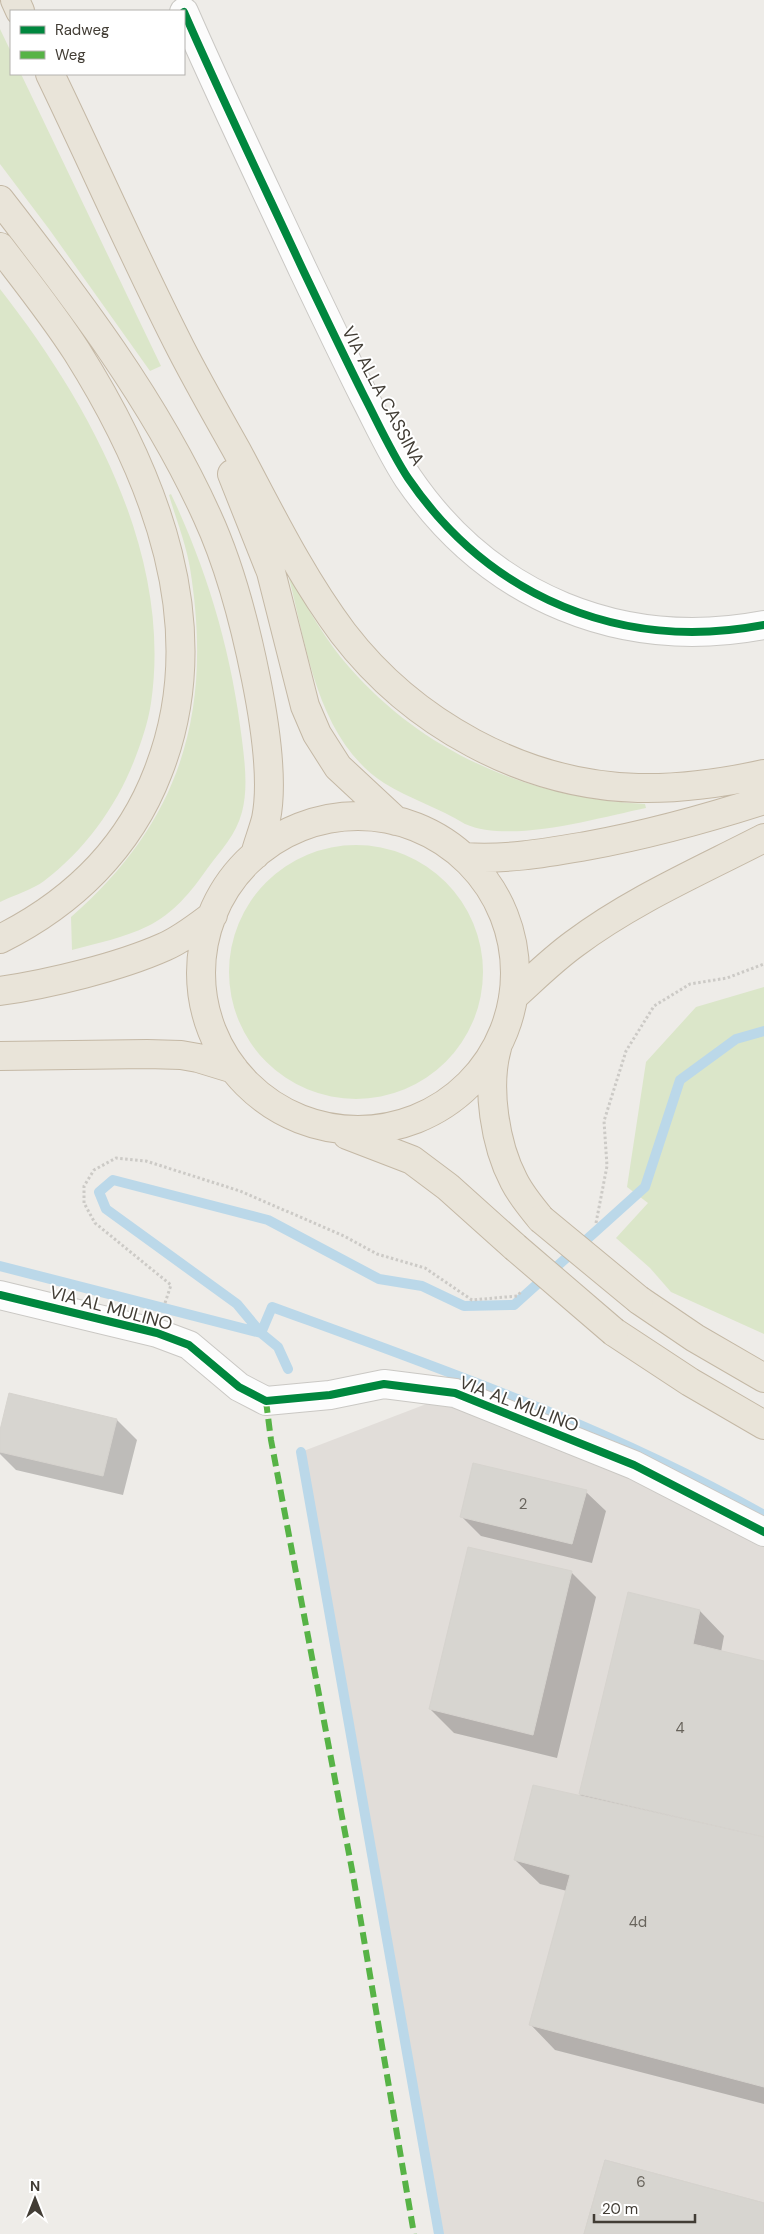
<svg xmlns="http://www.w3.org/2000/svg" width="764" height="2234" font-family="'DM Sans',sans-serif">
  <rect width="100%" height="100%" fill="#eeece8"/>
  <path fill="#e1ddd9" d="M455 1393 764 1532V2234H439L301 1452Z"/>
  <path fill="#dbe6c9" d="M0 29 11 52V74H21L161 366 150 371 49 229 0 164Z
    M0 289C89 403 173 553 151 703 148 723 141 743 134 761 116 807 84 851 44 881 32 890 14 895 0 902Z
    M171 494C208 572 232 654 242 740 245 764 248 789 242 812 236 835 221 850 207 869 191 892 173 914 148 926 124 938 97 943 72 950L71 917C182 820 213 711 190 568 186 544 176 519 169 495Z
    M289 578H291C308 609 326 641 349 667 426 755 531 798 645 804L646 808C597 818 511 844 465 824 439 808 410 799 384 783 318 740 307 649 289 578Z
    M229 972a127 127 0 1 1 254 0a127 127 0 1 1-254 0Z
    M764 987V1334L671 1292 650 1268 616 1238 648 1203 627 1187 646 1062 696 1007Z"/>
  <path fill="#0003" d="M10 1394 117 1420 137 1440 123 1495 16 1470 0 1454V1435Z
    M586 1492 606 1511 592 1563 481 1536 461 1516Z
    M469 1548 572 1573 596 1597 557 1758 454 1733 430 1709Z
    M629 1594 700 1611 724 1636 721 1652 764 1662V2104L555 2050 531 2025 567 1891 540 1884 515 1860 580 1796Z"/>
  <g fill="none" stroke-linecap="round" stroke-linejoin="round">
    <path stroke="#bbd8e9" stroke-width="10" d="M764 1031 736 1039 680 1080 645 1187 514 1305 464 1306 422 1286 379 1279 268 1220 113 1180 99 1192 106 1209 237 1304 261 1333 272 1307C439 1368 608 1427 764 1515
      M0 1266 261 1333 278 1347 288 1369
      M301 1452 439 2234"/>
  </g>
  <path fill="#d7d5d0" stroke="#d6d3ce" d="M9 1393 117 1419 103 1476 0 1452V1430Z
    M473 1463 587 1490 572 1544 460 1517Z
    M468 1547 572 1571 533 1735 429 1709Z
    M628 1592 700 1610 693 1644 764 1661V1837L579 1794Z
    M533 1785 764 1837V2087L529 2025 570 1875 514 1860Z
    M605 2160 764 2203V2234H584Z
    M605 2160 764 2203V2234H584Z"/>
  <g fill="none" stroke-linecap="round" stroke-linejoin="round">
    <g stroke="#cac8c4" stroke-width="30">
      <path id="street" d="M184 12C222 99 263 184 303 270 323 312 343 354 364 396 378 423 391 452 408 478 490 598 622 652 764 625
        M0 1295 157 1333 189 1345 239 1387 266 1401 330 1395 384 1384 455 1393 634 1465 764 1532"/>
    </g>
    <g stroke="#c4b8a5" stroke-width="30">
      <path id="highway" d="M15 0 20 11
        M50 74C94 165 135 259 181 349 199 384 218 417 237 451 270 513 301 577 343 633 412 723 523 785 638 788 680 789 723 783 764 774
        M0 200C77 299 155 401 207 516 231 568 245 624 256 679 264 719 274 780 266 819 263 831 258 843 255 855
        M0 247C26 281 54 316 77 352 155 476 215 627 158 772 129 848 72 903 0 939
        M232 474 271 572 305 706 317 734 338 767 396 821
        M201 973a157 157 0 1 1 314 0a157 157 0 1 1-314 0Z
        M464 857C506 860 545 853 586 846 646 835 705 819 764 800
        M0 991C49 984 119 967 164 947 182 939 197 927 213 915
        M513 997C533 979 552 960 574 944 631 901 700 871 764 838
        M497 1048C486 1087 495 1145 514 1181 521 1195 531 1207 541 1219
        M0 1056 147 1054 181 1055 198 1058 234 1069
        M347 1135 412 1160 448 1187 515 1247
        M639 1300 695 1338 764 1378
        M614 1332 690 1382 764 1425"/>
    </g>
    <path stroke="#cccac6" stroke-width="3" stroke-dasharray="2.5 2.5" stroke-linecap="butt" d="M596 1223 607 1166 604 1121 626 1051 654 1006 690 984 727 978 764 964
      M165 1303 171 1285 95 1223 84 1203V1186L94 1170 116 1158 146 1161 240 1191 344 1236 377 1254 425 1268 472 1300 517 1296 521 1292"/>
    <use href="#street" stroke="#fcfcfc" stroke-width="28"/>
    <use href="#highway" stroke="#e9e4d9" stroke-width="28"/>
    <g stroke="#c4b8a5" stroke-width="30" stroke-linecap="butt">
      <path id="highway-bridge" d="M541 1219 639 1300
        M515 1247 614 1332"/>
    </g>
    <use href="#highway-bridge" stroke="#e9e4d9" stroke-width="28"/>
    <path stroke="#57b346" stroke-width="6" stroke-dasharray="12 6" stroke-linecap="butt" d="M266 1401 271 1440 353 1875 414 2234"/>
    <g stroke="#fff" stroke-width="11">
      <path id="cycleway" d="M184 12C222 99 263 184 303 270 323 312 343 354 364 396 378 423 391 452 408 478 490 598 622 652 764 625
        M0 1295 157 1333 189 1345 239 1387 266 1401 330 1395 384 1384 455 1393 634 1465 764 1532"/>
    </g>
    <use href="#cycleway" stroke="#00873e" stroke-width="8"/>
  </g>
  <g text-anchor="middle" stroke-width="4" stroke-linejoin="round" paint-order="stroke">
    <g font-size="15" fill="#68645c">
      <text x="523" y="1509">2</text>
      <text x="680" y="1733">4</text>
      <text x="638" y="1927">4d</text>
      <text x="641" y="2187">6</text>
    </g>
    <g font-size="18" fill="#423d35" stroke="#fff">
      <text transform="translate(383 396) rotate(62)" y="6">VIA ALLA CASSINA</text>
      <text transform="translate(111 1308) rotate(15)" y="6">VIA AL MULINO</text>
      <text transform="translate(519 1404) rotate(21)" y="6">VIA AL MULINO</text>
    </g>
  </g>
  <rect x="10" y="10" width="175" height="65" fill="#ffffff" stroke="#b3b1ae"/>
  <rect x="20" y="26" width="25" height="8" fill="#00873e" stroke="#b3b1ae"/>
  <text x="55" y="35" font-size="15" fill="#423d35">Radweg</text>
  <rect x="20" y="51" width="25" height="8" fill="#57b346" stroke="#b3b1ae"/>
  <text x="55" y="60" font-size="15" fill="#423d35">Weg</text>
  <g transform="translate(35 2199)" stroke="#ffffff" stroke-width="4" paint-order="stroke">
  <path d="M0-4L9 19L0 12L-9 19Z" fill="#423d35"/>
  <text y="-8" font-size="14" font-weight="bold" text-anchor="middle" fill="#423d35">N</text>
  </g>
  <path d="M594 2214v8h101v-8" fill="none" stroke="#423d35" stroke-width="2.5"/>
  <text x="602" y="2214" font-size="15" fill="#423d35" stroke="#ffffff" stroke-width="4" paint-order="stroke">20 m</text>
</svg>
